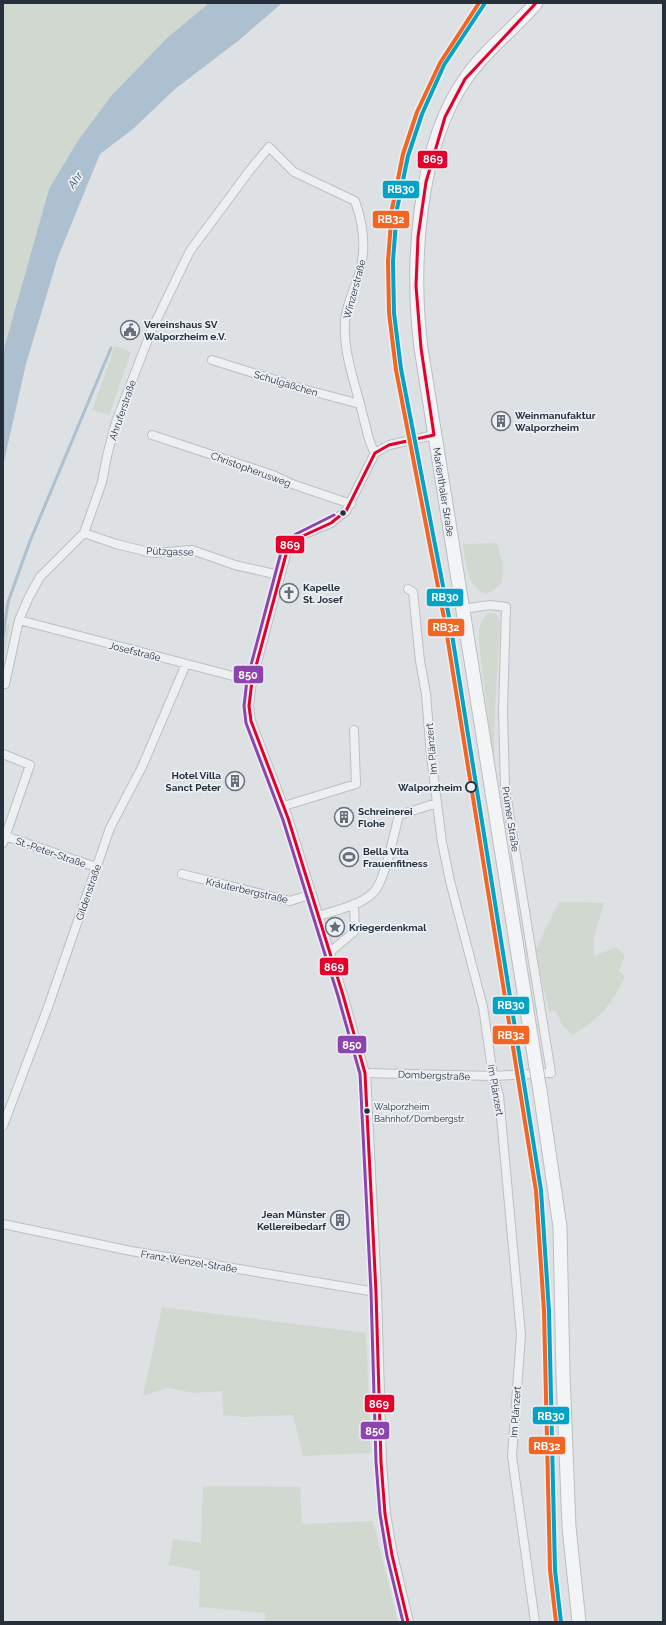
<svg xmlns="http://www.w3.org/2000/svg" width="666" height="1625" font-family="Raleway,sans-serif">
  <rect width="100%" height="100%" fill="#dee1e4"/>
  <path fill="#d0d8cf" d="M3 3H209L167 38 112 95 77 142 49 189 3 352Z
    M115 346 131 352 109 415 92 410Z
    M497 543 503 564 502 582 493 591 486 594C466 586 466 562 463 544Z
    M488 613H495L499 618 500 623 494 730 495 775 479 643C479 631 478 622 488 613Z
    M10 623 3 663V630Z
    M559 902 604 903 594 937V956L616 947 625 956 619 971 625 976C611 1006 601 1017 573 1035L563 1026 555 1010 549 1012 535 951Z
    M162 1307 366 1333 371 1453 303 1456 293 1415 244 1417 223 1415 222 1391 195 1393 167 1388 143 1396Z
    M203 1486 300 1487 302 1524 373 1521 398 1622H265L266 1613 199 1607 200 1571 169 1565 173 1539 201 1543Z"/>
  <path fill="#acc0d0" d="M209 3H282L238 41 175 89 133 129 100 154 58 257 26 364 3 466V352L49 189 77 142 112 95 167 38Z"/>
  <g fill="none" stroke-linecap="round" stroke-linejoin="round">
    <path stroke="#acc0d0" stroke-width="3" d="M3 637 8 602 30 541 111 348"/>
    <g stroke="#bdbfc2" stroke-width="10">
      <path id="minor" d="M212 360 307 390 360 404
        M152 435 273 475 292 484 351 504
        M434 435 389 445 375 453 346 511 331 523 304 534 294 540 288 547 252 681 249 706 251 721 288 818 343 995 365 1073 493 1076 551 1073 505 787 503 711 506 607 490 605 462 609
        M84 533 116 544 153 553 192 550 235 565 279 575
        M408 589 413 592 420 661 426 694 431 756 442 842 450 881 483 1007 493 1076 499 1095 521 1335 512 1456 535 1622
        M19 620 252 681
        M5 684 19 620 29 597 40 577 84 533 102 482 107 456 116 422 152 329 190 251 250 170 269 147 294 172 355 201C363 223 366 248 360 271 356 285 349 299 346 314 340 346 356 385 363 416 367 429 368 442 375 453
        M3 754 30 765 3 843
        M284 806 356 784 354 730
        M5 836 96 867
        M182 874 290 901 312 894
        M319 916C336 910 359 906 373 893 385 882 394 833 399 815L437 803
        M330 952 355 931 354 904
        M3 1126 48 1007 110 828 142 767 186 664
        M3 1224 131 1251 376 1292"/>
    </g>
    <g stroke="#bdbfc2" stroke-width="12">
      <path id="tertiary" d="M365 1073 376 1292 381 1462 385 1514 392 1555 408 1622"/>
    </g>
    <g stroke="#bbbec2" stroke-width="15">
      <path id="primary" d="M536 3C514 29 485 50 466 78 417 147 411 267 421 348L536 1067
        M540 1091 560 1227 563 1374 569 1527 579 1622"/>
    </g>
    <use href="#minor" stroke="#eeeff1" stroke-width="8"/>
    <use href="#tertiary" stroke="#eeeff1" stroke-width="10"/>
    <use href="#primary" stroke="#f2f4f5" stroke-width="13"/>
    <g stroke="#bbbec2" stroke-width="15" stroke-linecap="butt">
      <path id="primary-bridge" d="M536 1067 540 1091"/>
    </g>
    <use href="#primary-bridge" stroke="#f2f4f5" stroke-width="13"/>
    <g stroke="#ecf0f4" stroke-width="6">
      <path id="bus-1" d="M408 1622 392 1555 385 1514 381 1462 376 1292 365 1073 343 995 288 818 251 721 249 706 252 681 288 547 294 540 331 523 346 511 375 453 389 445 434 435 421 348 416 286 418 237 426 182 445 117 465 79 536 3"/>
    </g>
    <g stroke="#ecf0f4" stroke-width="6">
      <path id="bus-2" d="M334 515 296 534 283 545 247 680 244 706 246 723 283 820 338 996 360 1074 371 1292 376 1462 380 1514 387 1556 403 1622"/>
    </g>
    <use href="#bus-1" stroke="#e4002b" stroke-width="3"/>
    <use href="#bus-2" stroke="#8e44ad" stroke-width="3"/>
    <g stroke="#ecf0f4" stroke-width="7">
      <path id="rail-1" d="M485 3 444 65 422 114 408 156 397 209 393 261 394 313 401 369 450 622 541 1190 549 1311 555 1570 561 1622"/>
    </g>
    <g stroke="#ecf0f4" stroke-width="7">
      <path id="rail-2" d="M479 3 440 63 417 112 403 154 392 209 388 261 389 313 396 370 445 623 536 1191 544 1311 550 1570 556 1622"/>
    </g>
    <use href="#rail-1" stroke="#02a3c7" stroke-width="4"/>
    <use href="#rail-2" stroke="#f26522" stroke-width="4"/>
  </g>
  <defs>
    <g id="civic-ring" transform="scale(1)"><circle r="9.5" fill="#ecf0f4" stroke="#666e77" stroke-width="1.5"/><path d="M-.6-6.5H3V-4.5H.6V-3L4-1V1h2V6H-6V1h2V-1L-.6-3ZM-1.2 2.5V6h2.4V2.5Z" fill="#666e77"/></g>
    <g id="building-ring" transform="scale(1)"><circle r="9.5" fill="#ecf0f4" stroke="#666e77" stroke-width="1.5"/><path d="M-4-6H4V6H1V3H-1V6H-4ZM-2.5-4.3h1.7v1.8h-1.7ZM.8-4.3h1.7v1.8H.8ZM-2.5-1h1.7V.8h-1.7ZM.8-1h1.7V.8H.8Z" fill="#666e77"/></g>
    <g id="church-ring" transform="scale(1)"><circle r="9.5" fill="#ecf0f4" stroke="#666e77" stroke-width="1.5"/><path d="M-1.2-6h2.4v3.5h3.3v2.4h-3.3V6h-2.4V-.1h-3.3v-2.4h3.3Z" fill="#666e77"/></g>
    <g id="stadium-ring" transform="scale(1)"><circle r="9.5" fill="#ecf0f4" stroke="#666e77" stroke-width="1.5"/><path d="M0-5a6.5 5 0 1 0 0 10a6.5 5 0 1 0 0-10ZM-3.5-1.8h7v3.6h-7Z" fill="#666e77"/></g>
    <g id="sight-ring" transform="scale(1)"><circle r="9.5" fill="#ecf0f4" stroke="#666e77" stroke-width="1.5"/><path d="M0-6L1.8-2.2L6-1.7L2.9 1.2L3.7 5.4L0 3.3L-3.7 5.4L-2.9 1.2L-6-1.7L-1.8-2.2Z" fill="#666e77"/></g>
  </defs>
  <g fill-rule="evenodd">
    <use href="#civic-ring" x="130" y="330"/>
    <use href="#building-ring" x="501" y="421"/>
    <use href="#church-ring" x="289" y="593"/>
    <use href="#building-ring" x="235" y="781"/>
    <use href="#building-ring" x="344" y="817"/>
    <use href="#stadium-ring" x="349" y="857"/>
    <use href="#sight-ring" x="335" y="927"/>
    <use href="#building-ring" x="340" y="1220"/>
  </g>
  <g fill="#26303d" stroke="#ecf0f4" stroke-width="1.5">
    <circle cx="343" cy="513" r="3.5"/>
    <circle cx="367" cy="1111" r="3.5"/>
  </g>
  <circle fill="#ecf0f4" stroke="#26303d" stroke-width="2" cx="471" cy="787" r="5"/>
  <g text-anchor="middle" stroke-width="3.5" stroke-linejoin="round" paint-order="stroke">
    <g font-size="9" fill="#26303d" stroke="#ecf0f4" text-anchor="start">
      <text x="374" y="1110">Walporzheim<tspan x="374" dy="12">Bahnhof/Dombergstr.</tspan></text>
    </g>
    <g font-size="10" fill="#26303d" stroke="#ecf0f4">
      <text transform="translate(354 289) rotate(-75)" y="4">Winzerstraße</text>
      <text transform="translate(286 383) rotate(17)" y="4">Schulgäßchen</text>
      <text transform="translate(122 410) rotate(-71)" y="4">Ahruferstraße</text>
      <text transform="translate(251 469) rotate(20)" y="4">Christopherusweg</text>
      <text transform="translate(444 492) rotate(81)" y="4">Marienthaler Straße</text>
      <text transform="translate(170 551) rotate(2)" y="4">Pützgasse</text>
      <text transform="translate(135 651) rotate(14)" y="4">Josefstraße</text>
      <text transform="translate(431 749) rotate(-95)" y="4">Im Plänzert</text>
      <text transform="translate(511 819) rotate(81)" y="4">Prümer Straße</text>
      <text transform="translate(51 852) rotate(19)" y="4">St.-Peter-Straße</text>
      <text transform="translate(247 890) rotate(13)" y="4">Kräuterbergstraße</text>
      <text transform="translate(88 892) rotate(-71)" y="4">Gildenstraße</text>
      <text transform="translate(434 1075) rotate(2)" y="4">Dombergstraße</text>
      <text transform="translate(496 1090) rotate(80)" y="4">Im Plänzert</text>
      <text transform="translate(189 1261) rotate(9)" y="4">Franz-Wenzel-Straße</text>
      <text transform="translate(515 1412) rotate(-86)" y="4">Im Plänzert</text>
    </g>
    <g font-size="10" font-weight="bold" fill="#26303d" stroke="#ecf0f4" text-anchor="start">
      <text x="144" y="328">Vereinshaus SV<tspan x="144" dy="12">Walporzheim e.V.</tspan></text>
      <text x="515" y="419">Weinmanufaktur<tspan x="515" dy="12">Walporzheim</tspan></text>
      <text x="303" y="591">Kapelle<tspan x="303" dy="12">St. Josef</tspan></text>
      <text x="221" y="779" text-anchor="end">Hotel Villa<tspan x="221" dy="12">Sanct Peter</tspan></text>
      <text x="358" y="815">Schreinerei<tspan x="358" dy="12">Flohe</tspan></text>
      <text x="363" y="855">Bella Vita<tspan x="363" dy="12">Frauenfitness</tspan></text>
      <text x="349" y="931">Kriegerdenkmal</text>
      <text x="326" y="1218" text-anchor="end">Jean Münster<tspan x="326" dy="12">Kellereibedarf</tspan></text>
    </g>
    <g font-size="10" font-weight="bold" fill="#26303d" stroke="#ecf0f4" text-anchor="end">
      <text x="462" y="791">Walporzheim</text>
    </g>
    <g font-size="11" font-style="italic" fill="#315370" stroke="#ecf0f4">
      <text transform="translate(75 180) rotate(-56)" y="4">Ahr</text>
    </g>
  </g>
  <g stroke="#ecf0f4" stroke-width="1.5">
    <rect x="417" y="150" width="31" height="19" rx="4" fill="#e4002b"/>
    <rect x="382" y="180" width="38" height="19" rx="4" fill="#02a3c7"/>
    <rect x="372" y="210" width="38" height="19" rx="4" fill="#f26522"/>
    <rect x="275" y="535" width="30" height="19" rx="4" fill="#e4002b"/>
    <rect x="426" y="588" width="38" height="19" rx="4" fill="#02a3c7"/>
    <rect x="427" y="618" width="38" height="19" rx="4" fill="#f26522"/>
    <rect x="233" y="665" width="31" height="19" rx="4" fill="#8e44ad"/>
    <rect x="319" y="957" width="30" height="19" rx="4" fill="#e4002b"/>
    <rect x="492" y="996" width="38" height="19" rx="4" fill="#02a3c7"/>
    <rect x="492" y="1025" width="38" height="20" rx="4" fill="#f26522"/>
    <rect x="337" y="1035" width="30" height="19" rx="4" fill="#8e44ad"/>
    <rect x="364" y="1394" width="31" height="19" rx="4" fill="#e4002b"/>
    <rect x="532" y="1406" width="38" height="19" rx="4" fill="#02a3c7"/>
    <rect x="360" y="1421" width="30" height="19" rx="4" fill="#8e44ad"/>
    <rect x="528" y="1436" width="38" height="19" rx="4" fill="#f26522"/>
  </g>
  <g font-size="11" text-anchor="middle" font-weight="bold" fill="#fff">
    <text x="433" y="163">869</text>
    <text x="401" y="193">RB30</text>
    <text x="391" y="223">RB32</text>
    <text x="290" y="549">869</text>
    <text x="445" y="601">RB30</text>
    <text x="446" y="631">RB32</text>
    <text x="248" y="679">850</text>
    <text x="334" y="971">869</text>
    <text x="511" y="1009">RB30</text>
    <text x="511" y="1039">RB32</text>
    <text x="352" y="1049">850</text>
    <text x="379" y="1408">869</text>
    <text x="551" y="1420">RB30</text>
    <text x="375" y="1435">850</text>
    <text x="547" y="1450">RB32</text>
  </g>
  <rect width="666" height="1625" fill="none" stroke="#26303d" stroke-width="8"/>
</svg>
